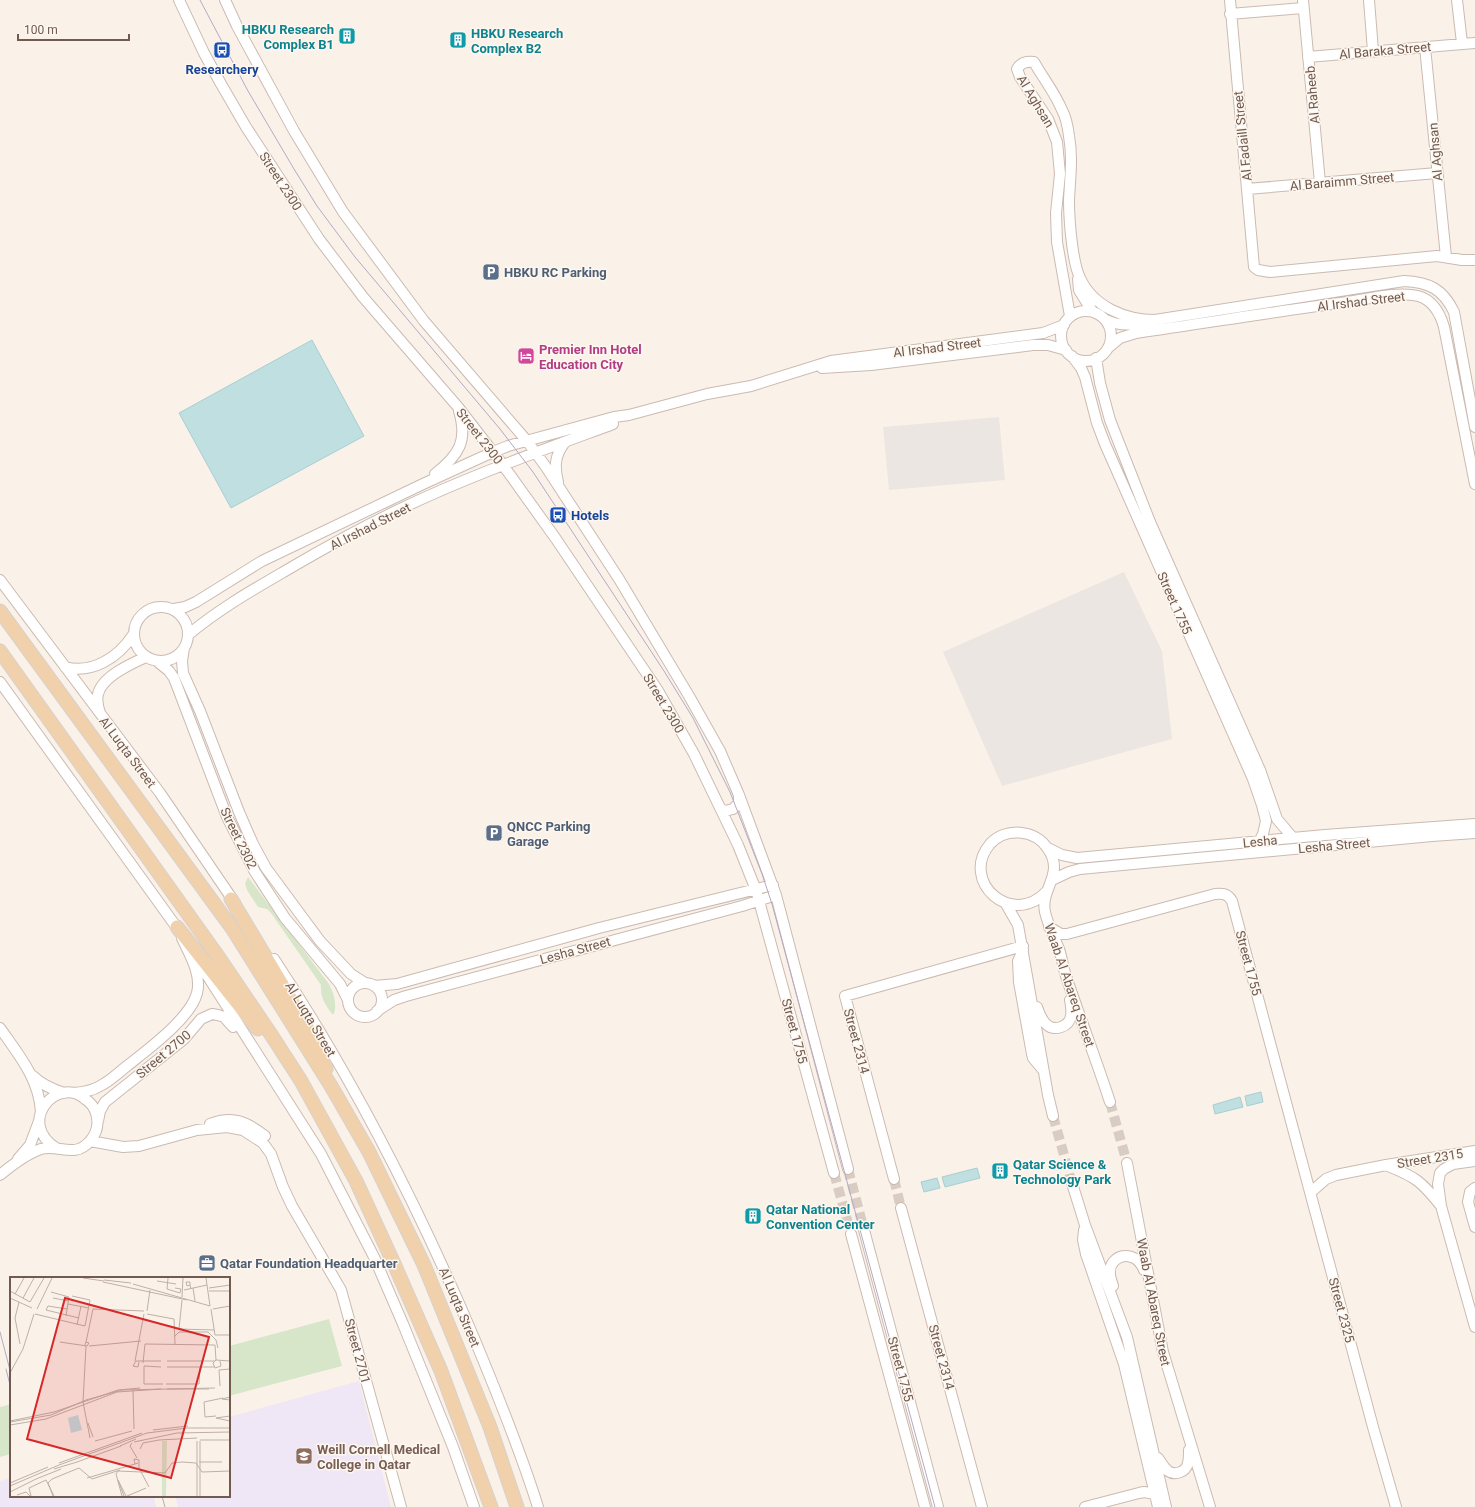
<svg xmlns="http://www.w3.org/2000/svg" width="1475" height="1507" font-family="Roboto,sans-serif">
  <rect width="100%" height="100%" fill="#faf2e9"/>
  <path fill="#ebe6e2" d="M999 417 1005 480 889 490 883 427Z
    M1124 572 1162 651 1172 739 1002 786 943 652Z"/>
  <path fill="#efe6f6" d="M359 1381 391 1507H178L175 1496H229V1417Z
    M11 1478V1496H154L156 1507H0V1481Z"/>
  <path fill="#d7e6c9" d="M248 877 329 984C334 994 337 1003 334 1014H332C325 1004 320 997 321 985L271 913 267 909 258 907 247 890 245 883Z
    M329 1319 342 1366 229 1396V1346Z
    M11 1404V1454L0 1457V1407Z"/>
  <path fill="#c0dfe1" stroke="#a8ced2" d="M312 340 364 436 231 508 179 413Z
    M1261 1092 1263 1102 1247 1106 1245 1096Z
    M1240 1097 1243 1107 1215 1114 1213 1105Z
    M977 1168 980 1178 945 1187 942 1177Z
    M937 1178 940 1188 924 1192 921 1182Z"/>
  <g fill="none" stroke-linecap="round" stroke-linejoin="round">
    <path stroke="#d8ccc3" stroke-width="10" stroke-dasharray="10 5" stroke-linecap="butt" d="M1110 1102 1127 1163
      M1053 1116 1071 1180
      M848 1169 864 1230
      M834 1173 851 1234
      M894 1179 901 1208"/>
    <g stroke="#cbbab1" stroke-width="12">
      <path id="minor" d="M179 0 204 53 221 84 246 127 319 239 363 297 458 407 503 465 556 539 657 689 694 754 738 845 756 890 834 1173
        M225 0 237 26 294 131 343 212 424 321 527 441 546 467 619 579 689 696 720 751 739 795 776 895 848 1169
        M1230 0 1254 267 1258 270 1270 272 1437 256 1462 260H1475
        M1303 0 1320 183
        M1369 0 1373 51
        M1457 0 1462 43
        M1230 14 1303 8
        M1425 47 1446 257
        M1308 57 1475 43
        M1247 189 1437 173
        M1078 279 1079 290 1092 311
        M1061 336a25 25 0 1 1 50 0a25 25 0 1 1-50 0Z
        M1070 316 1057 242 1056 213 1060 174 1057 142 1048 119 1020 77 1017 69C1021 62 1027 61 1034 62 1043 78 1055 93 1062 110 1066 117 1068 128 1069 136 1073 158 1070 178 1069 200 1069 219 1072 261 1080 278 1093 307 1126 320 1155 320
        M1106 320C1124 328 1136 324 1155 320L1404 281C1429 282 1443 289 1454 312L1475 427
        M1108 348 1120 338 1136 333C1207 323 1277 311 1348 302 1368 299 1398 291 1418 296 1433 300 1440 313 1444 327L1475 484
        M1072 356 1081 368 1085 377 1097 423 1105 444 1253 779 1262 805 1266 821 1263 834 1259 842 1260 852
        M1096 358 1100 383 1110 420 1150 522 1260 770 1277 819 1293 838
        M822 368 871 365 1033 345H1048L1066 350
        M435 474C459 455 468 441 459 411
        M558 482C554 466 555 455 565 442
        M0 580 160 793 235 903
        M134 634a27 27 0 1 1 54 0a27 27 0 1 1-54 0Z
        M174 609 185 607 196 602 262 561 423 484 493 452 508 446 614 417 629 415 707 394 751 386 831 361 1043 333 1064 325
        M188 635C220 608 256 588 292 567 326 547 361 528 396 511 466 477 540 451 613 424
        M184 648 182 661 183 673 200 711 239 812 253 844 266 868 320 941 351 974 365 983
        M158 662 169 671 174 678 227 817 255 872 285 918 340 984 348 1000
        M65 667C92 674 118 658 133 635
        M0 682 180 932
        M100 713C98 707 96 701 98 694 102 677 130 664 146 657
        M721 809 725 811 733 809 739 803V795
        M1048 848 1062 855 1077 858 1325 835 1475 824
        M1052 880 1069 872 1080 869 1432 836 1475 833
        M1047 891C1012 929 959 881 990 844 1005 827 1035 829 1048 849 1065 874 1040 889 1045 912 1048 925 1054 937 1059 949 1062 958 1063 967 1066 976 1080 1018 1096 1059 1110 1102
        M1006 904 1018 925 1048 1095 1053 1116
        M1049 927 1061 934H1067L1215 894C1223 893 1228 894 1232 901L1373 1427 1396 1507
        M1023 950 1018 961 1019 982 1032 1054 1033 1058 1043 1070
        M274 959C353 1078 418 1206 474 1338 497 1393 520 1450 538 1507
        M198 961 321 1154 374 1257 403 1324 453 1447 474 1507
        M348 1000a17 17 0 1 1 34 0a17 17 0 1 1-34 0Z
        M374 986 397 984 599 928 773 885
        M1037 1007C1039 1013 1041 1019 1046 1024 1054 1032 1069 1027 1071 1016 1072 1011 1071 1005 1070 1000
        M377 1011 394 1000 406 996 742 906 776 895
        M0 1028C18 1054 39 1078 41 1112
        M33 1076C42 1085 52 1089 64 1093
        M74 1093C84 1092 92 1091 100 1086 110 1081 118 1073 127 1066 147 1050 191 1018 197 993 202 974 189 954 182 938
        M98 1121 100 1111 105 1102 184 1039 201 1019 212 1014 218 1015 224 1017 233 1027
        M210 1124C233 1115 247 1122 265 1136
        M90 1141 123 1147 139 1146 197 1130 227 1127 243 1130 263 1143 271 1154 283 1187 292 1206 341 1290 401 1507
        M18 1159 30 1145 39 1121
        M1475 1161 1453 1164 1444 1169 1440 1173 1438 1184 1441 1206 1475 1327
        M1127 1163 1163 1352 1210 1507
        M1388 1166C1416 1177 1422 1182 1441 1206
        M0 1175C12 1165 26 1154 41 1149 58 1144 75 1159 90 1141 97 1133 99 1123 96 1113 94 1107 90 1102 85 1099 57 1075 16 1122 56 1148
        M894 1179 845 996 1023 946
        M1071 1180 1085 1225 1127 1337 1166 1507
        M1475 1188 1470 1192 1468 1202 1475 1227
        M1311 1192 1326 1179 1336 1175 1386 1165 1475 1151
        M901 1208 982 1507
        M864 1230 938 1507
        M1084 1230 1083 1240 1086 1254 1124 1364 1158 1507
        M851 1234 925 1507
        M1113 1286C1112 1282 1110 1278 1110 1274 1108 1255 1135 1247 1144 1270
        M1158 1458C1161 1462 1163 1467 1168 1471 1175 1476 1186 1472 1188 1463 1189 1459 1189 1454 1189 1450
        M1085 1507 1139 1493 1144 1492 1155 1494"/>
    </g>
    <g stroke="#d7d1ce" stroke-width="15">
      <path id="major" d="M0 611 232 928 331 1086 369 1152 424 1265 490 1427 517 1507
        M0 651 215 952 272 1036 301 1081 356 1181 395 1266 441 1371 491 1507
        M231 899 301 1016 320 1051 326 1069
        M177 927 258 1029"/>
    </g>
    <use href="#minor" stroke="#fff" stroke-width="10"/>
    <use href="#major" stroke="#f0d1ab" stroke-width="13"/>
    <path stroke="#b5a9c3" stroke-width="1" d="M200 0 248 91 294 169 317 206 355 257 500 429 533 472 664 671 693 718 730 792 762 874 772 904 935 1507
      M0 1332 11 1374
      M6 1369 11 1389
      M162 1496 165 1507"/>
  </g>
  <defs>
    <g id="building-square" transform="scale(0.9)"><rect x="-9" y="-9" width="18" height="18" rx="4" fill="#0f9aa8" stroke="#fdf7ef"/><path d="M-4-6H4V6H1V3H-1V6H-4ZM-2.5-4.3h1.7v1.8h-1.7ZM.8-4.3h1.7v1.8H.8ZM-2.5-1h1.7V.8h-1.7ZM.8-1h1.7V.8H.8Z" fill="#fff"/></g>
    <g id="bus-square" transform="scale(0.9)"><rect x="-9" y="-9" width="18" height="18" rx="4" fill="#1a4fb4" stroke="#fdf7ef"/><path d="M-5-6H5V4H4V6H2V4H-2V6H-4V4H-5ZM-3.5-4V0h7V-4ZM-3.5 1.2v1.5H-2V1.2ZM2 1.2v1.5H3.5V1.2Z" fill="#fff"/></g>
    <g id="parking-square" transform="scale(0.9)"><rect x="-9" y="-9" width="18" height="18" rx="4" fill="#5c6f8a" stroke="#fdf7ef"/><path d="M-3.5-5.5H1a3.5 3.5 0 0 1 0 7H-1V5.5H-3.5ZM-1-3.4V-.6H.8a1.4 1.4 0 0 0 0-2.8Z" fill="#fff"/></g>
    <g id="hotel-square" transform="scale(0.9)"><rect x="-9" y="-9" width="18" height="18" rx="4" fill="#d1479c" stroke="#fdf7ef"/><path d="M-6-4.5h1.5V1H6V5H4.5V3h-9V5H-6ZM-4 0a1.8 1.8 0 1 1 3.6 0ZM.5 0V-2.5h3Q6-2.5 6 0Z" fill="#fff"/></g>
    <g id="office-square" transform="scale(0.9)"><rect x="-9" y="-9" width="18" height="18" rx="4" fill="#5c6f8a" stroke="#fdf7ef"/><path d="M-6-3h4V-5.5h4V-3h4V5H-6ZM-1-4.5V-3h2v-1.5ZM-6 0V1H6V0Z" fill="#fff"/></g>
    <g id="university-square" transform="scale(0.9)"><rect x="-9" y="-9" width="18" height="18" rx="4" fill="#8d6e63" stroke="#fdf7ef"/><path d="M0-5L7-2L0 1L-7-2ZM-4 1L0 2.5L4 1V4Q0 6-4 4Z" fill="#fff"/></g>
  </defs>
  <g fill-rule="evenodd">
    <use href="#building-square" x="347" y="36"/>
    <use href="#building-square" x="458" y="40"/>
    <use href="#bus-square" x="222" y="50"/>
    <use href="#parking-square" x="491" y="272"/>
    <use href="#hotel-square" x="526" y="356"/>
    <use href="#bus-square" x="558" y="515"/>
    <use href="#parking-square" x="494" y="833"/>
    <use href="#building-square" x="1000" y="1171"/>
    <use href="#building-square" x="753" y="1216"/>
    <use href="#office-square" x="207" y="1263"/>
    <use href="#university-square" x="304" y="1456"/>
  </g>
  <g text-anchor="middle" stroke-width="3" stroke-linejoin="round" paint-order="stroke">
    <g font-size="13" font-weight="bold" fill="#0d838f" stroke="#fdf7ef" text-anchor="start">
      <text x="334" y="34" text-anchor="end">HBKU Research<tspan x="334" dy="15">Complex B1</tspan></text>
      <text x="471" y="38">HBKU Research<tspan x="471" dy="15">Complex B2</tspan></text>
      <text x="1013" y="1169">Qatar Science &amp;<tspan x="1013" dy="15">Technology Park</tspan></text>
      <text x="766" y="1214">Qatar National<tspan x="766" dy="15">Convention Center</tspan></text>
    </g>
    <g font-size="13" fill="#715a50" stroke="#fdf7ef">
      <text transform="translate(1385 50) rotate(-5)" y="5">Al Baraka Street</text>
      <text transform="translate(1312 95) rotate(-95)" y="5">Al Raheeb</text>
      <text transform="translate(1036 101) rotate(59)" y="5">Al Aghsan</text>
      <text transform="translate(1242 136) rotate(-96)" y="5">Al Fadaill Street</text>
      <text transform="translate(1435 152) rotate(-95)" y="5">Al Aghsan</text>
      <text transform="translate(281 181) rotate(57)" y="5">Street 2300</text>
      <text transform="translate(1342 181) rotate(-5)" y="5">Al Baraimm Street</text>
      <text transform="translate(1361 301) rotate(-7)" y="5">Al Irshad Street</text>
      <text transform="translate(937 347) rotate(-7)" y="5">Al Irshad Street</text>
      <text transform="translate(480 436) rotate(52)" y="5">Street 2300</text>
      <text transform="translate(370 526) rotate(-27)" y="5">Al Irshad Street</text>
      <text transform="translate(1175 603) rotate(66)" y="5">Street 1755</text>
      <text transform="translate(664 703) rotate(59)" y="5">Street 2300</text>
      <text transform="translate(128 752) rotate(53)" y="5">Al Luqta Street</text>
      <text transform="translate(239 838) rotate(64)" y="5">Street 2302</text>
      <text transform="translate(1260 841) rotate(-6)" y="5">Lesha</text>
      <text transform="translate(1334 845) rotate(-5)" y="5">Lesha Street</text>
      <text transform="translate(575 950) rotate(-15)" y="5">Lesha Street</text>
      <text transform="translate(1249 963) rotate(75)" y="5">Street 1755</text>
      <text transform="translate(1070 985) rotate(71)" y="5">Waab Al Abareq Street</text>
      <text transform="translate(311 1019) rotate(59)" y="5">Al Luqta Street</text>
      <text transform="translate(795 1031) rotate(75)" y="5">Street 1755</text>
      <text transform="translate(857 1041) rotate(75)" y="5">Street 2314</text>
      <text transform="translate(163 1054) rotate(-40)" y="5">Street 2700</text>
      <text transform="translate(1430 1158) rotate(-9)" y="5">Street 2315</text>
      <text transform="translate(1154 1302) rotate(79)" y="5">Waab Al Abareq Street</text>
      <text transform="translate(460 1307) rotate(67)" y="5">Al Luqta Street</text>
      <text transform="translate(1342 1310) rotate(75)" y="5">Street 2325</text>
      <text transform="translate(358 1351) rotate(75)" y="5">Street 2701</text>
      <text transform="translate(942 1357) rotate(75)" y="5">Street 2314</text>
      <text transform="translate(901 1369) rotate(75)" y="5">Street 1755</text>
    </g>
    <g font-size="13" font-weight="bold" fill="#164399" stroke="#fdf7ef">
      <text x="222" y="74">Researchery</text>
      <text x="571" y="520" text-anchor="start">Hotels</text>
    </g>
    <g font-size="13" font-weight="bold" fill="#4e5e75" stroke="#fdf7ef" text-anchor="start">
      <text x="504" y="277">HBKU RC Parking</text>
      <text x="507" y="831">QNCC Parking<tspan x="507" dy="15">Garage</tspan></text>
      <text x="220" y="1268">Qatar Foundation Headquarter</text>
    </g>
    <g font-size="13" font-weight="bold" fill="#b23c85" stroke="#fdf7ef" text-anchor="start">
      <text x="539" y="354">Premier Inn Hotel<tspan x="539" dy="15">Education City</tspan></text>
    </g>
    <g font-size="13" font-weight="bold" fill="#785e54" stroke="#fdf7ef" text-anchor="start">
      <text x="317" y="1454">Weill Cornell Medical<tspan x="317" dy="15">College in Qatar</tspan></text>
    </g>
  </g>
  <g transform="translate(10 1277)">
    <rect width="220" height="220" fill="#faf2e9"/>
    <path d="M152 164H157L156 219H152Z" fill="#d7e6c9"/>
    <path d="M68 138 72 153 61 156 58 141Z" fill="#c0dfe1"/>
    <path fill="none" stroke="#bfb0a7" stroke-width="1" d="M73 1 94 4M158 1 157 12 170 16 171 12 165 11M94 3 121 6M147 4 166 7M93 5 177 23M123 7 200 29 196 1M180 8 177 9 176 5H180V8L181 12M183 11 185 24M199 11 220 8M174 13 197 8M0 14 20 25 34 1M199 14H220M41 15 59 20 56 39M5 17 14 1M172 20 173 1M0 21 22 31M13 21 24 1M43 21 59 24M172 23 169 52 204 53M9 25 5 41 10 67M58 27 79 31M27 32 42 1M57 32 38 29 36 33 69 41M201 32 205 58H220M203 32 220 29M137 34 140 13M25 37 75 49 80 23 62 19M137 37 164 42 165 67M67 48 71 29M164 60 169 55H198L206 63 208 71M50 65 77 69 79 66 76 65 75 68M76 65 83 32 134 34M76 69 73 125 80 161M79 69 131 64M125 84 134 37M157 84H205M210 84 211 89 205 91 203 86 206 83 220 84M129 85 128 90 123 89 126 84H151M133 86 135 67 205 68 206 83M134 89V107H153M134 89 151 90M157 90H204M0 96 13 72 24 37M156 107H189L190 90M210 109 209 93 220 92M157 112H199M123 113 124 152M220 120 212 122 220 123M206 139 195 140 194 125 213 121M220 139 206 141 220 144M0 144 44 135 108 113 130 111M0 145 41 138 76 123 112 113 205 111M78 146 83 160M0 148 36 142 107 115 151 112M143 153 178 149M190 163H220M85 164 122 154M124 165 167 156 220 155M122 166 120 169 127 181M110 169 126 162M130 172 133 166 149 163 187 161M67 185 111 169M189 185H212M49 186 132 156M128 186 125 187 124 182 129 183V191L139 210M44 192 67 185M77 201 125 187M26 202 51 192M0 206 38 190M0 209 49 188 137 156 177 151H220M0 215 26 202M7 218 16 215 20 219M21 219 19 211 36 203 44 219M43 219 38 206 42 202 69 191 82 202 110 193M112 219 106 197 108 194 155 196 162 186 172 185 186 186 192 195 220 194M114 219 108 203 116 219M117 219 136 211M187 219V164M190 219V164"/>
    <path fill="#d62828" fill-opacity="0.15" stroke="#d62828" stroke-width="2" d="M55 21 199 60 161 201 17 162Z"/>
    <rect width="220" height="220" fill="none" stroke="#715a50" stroke-width="2"/>
  </g>
  <path d="M18 34v6h111v-6" fill="none" stroke="#715a50" stroke-width="2"/>
  <text x="24" y="34" font-size="12" fill="#715a50" stroke="#fdf7ef" stroke-width="3" paint-order="stroke">100 m</text>
</svg>
